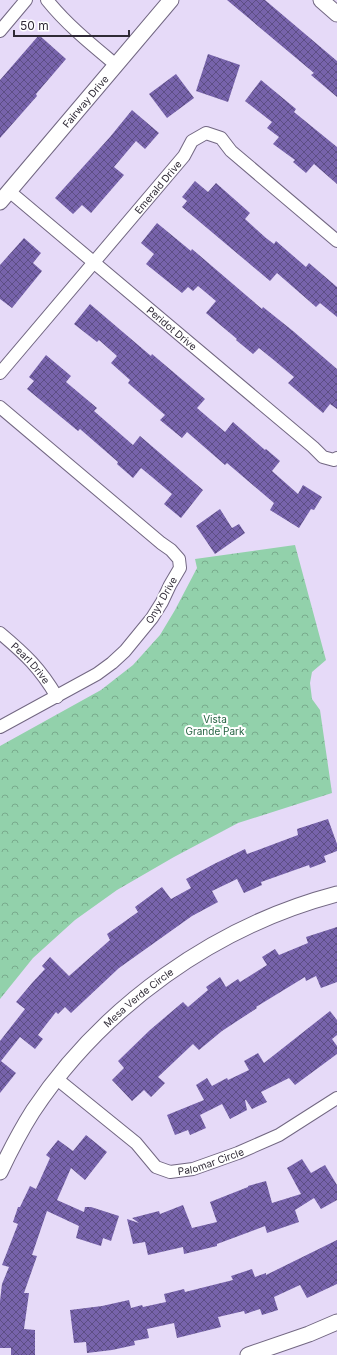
<svg xmlns="http://www.w3.org/2000/svg" width="337" height="1355" font-family="Inter,sans-serif">
  <defs>
    <pattern id="park-crowns" width="20" height="18" patternUnits="userSpaceOnUse"><rect width="20" height="18" fill="#92d1ab"/><path d="M2 6a3 3 0 1 1 6 0M12 15a3 3 0 1 1 6 0" fill="none" stroke="#78aa8c"/></pattern>
    <pattern id="building-cross-hatch" width="8" height="8" patternUnits="userSpaceOnUse"><rect width="8" height="8" fill="#7763ab"/><path d="M0 0l8 8M0 8l8-8" fill="none" stroke="#5d4e84"/></pattern>
  </defs>
  <rect width="100%" height="100%" fill="#e6daf8"/>
  <path fill="url(#park-crowns)" d="M295 545 326 660 312 672 310 683 312 699 320 710 332 793 238 823 174 857 117 890 75 920 33 958 0 999V746L101 690 133 665 160 635 175 610 197 568 195 559Z"/>
  <path fill="url(#building-cross-hatch)" d="M227 0H265L337 61V97L311 75 314 73Z
    M39 35 66 59 36 94 37 96 0 138V80Z
    M208 54 240 65 228 102 196 91Z
    M176 74 194 98 167 118 149 94Z
    M261 80 296 109 294 112 337 147V184L314 164 306 173 293 162 295 160 273 144 279 137 267 128 272 122 245 101Z
    M132 110 159 133 145 149 136 141 114 167 124 175 91 213 82 205 73 214 55 198 110 137Z
    M195 181 208 192 216 183 250 213 245 219 266 238 274 244 276 241 306 267 309 263 337 287V317L320 303 316 307 277 273 270 281 182 207 187 201 182 197Z
    M157 223 191 251 192 249 262 309 263 307 293 331 337 369V409L330 404 323 413 288 383 294 377 275 361 259 348 253 354 236 340 237 339 206 313 216 301 198 286 193 291 188 287 182 293 146 264 154 254 141 243Z
    M24 238 41 253 33 263 42 271 12 308 0 299V265Z
    M90 304 151 356 152 354 205 399 197 408 225 432 233 422 265 450 266 449 280 461 272 471 298 494 303 485 322 497 314 510 311 509 299 528 270 510 274 503 227 463 225 465 187 432 182 438 160 420 165 415 128 383 130 380 111 363 117 356 99 340 97 342 74 324Z
    M46 355 71 376 66 382 97 408 94 411 133 445 140 436 203 490 181 518 164 504 172 494 152 477 141 468 133 478 117 464 118 462 80 429 78 431 27 389 34 381 29 377Z
    M220 509 232 528 239 524 245 533 215 554 196 526Z
    M328 819 337 844V851L324 856 326 862 310 868 309 865 261 882 262 885 244 893 237 879 212 891 218 902 192 916 119 968 71 1013 65 1007 58 1014 56 1012 38 1035 43 1039 35 1049 20 1037 1 1061 16 1073 0 1093V1041L25 1009 16 1002 32 983 45 969 42 966 50 957 69 976 110 940 107 934 138 912 135 907 162 887 171 899 191 888 186 879 214 864 245 849 247 854 298 835 297 829Z
    M337 927V982L321 988 316 976 306 981 305 977 256 1007 257 1008 222 1031 199 1050 193 1044 158 1077 165 1083 151 1097 144 1090 132 1101 112 1080 124 1068 118 1061 150 1030 183 1002 188 1007 208 990 206 987 220 977 226 987 238 979 240 982 267 965 262 957 275 949 279 955 308 943 306 937Z
    M330 1011 337 1020V1035L332 1039 337 1046V1054L295 1085 289 1078 261 1092 267 1102 252 1109 246 1100H245L247 1110 230 1119 222 1104 200 1115 206 1128 190 1135 188 1130 175 1135 167 1115 204 1100 196 1085 207 1078 212 1086 227 1078 228 1080 249 1070 244 1061 258 1053 264 1063Z
    M86 1135 107 1152 85 1180 71 1168 57 1200 84 1212 85 1207H91L119 1216 111 1241 103 1238 101 1246 76 1238 79 1226 47 1211 32 1255 37 1256 24 1293H29L24 1329 35 1330V1355H11V1348H0V1301L2 1284 9 1267 2 1265 18 1224 13 1222 18 1207H20L30 1186 36 1189 50 1158 46 1155 58 1140 73 1151Z
    M302 1159 311 1173 325 1165 337 1185V1200L321 1209 314 1198 295 1210 299 1222 267 1233 265 1226 217 1244V1246L184 1254 183 1247 148 1255 145 1242 133 1244 127 1219 139 1223 132 1218 159 1211 160 1214 183 1205 192 1228 217 1222 210 1202 248 1187V1186L266 1181 272 1203 301 1194 287 1168Z
    M337 1240V1284L307 1298 300 1285 274 1297 278 1310 262 1315 260 1309 245 1314 244 1311 218 1317 221 1327 177 1338 174 1323 147 1329 149 1338 134 1341 135 1345 112 1350 87 1353 86 1342 74 1343 70 1310 102 1306 129 1300 131 1308 142 1305 143 1307 166 1302 164 1294 184 1289 185 1292 233 1280 231 1276 252 1269 255 1277 266 1273V1275Z"/>
  <g fill="none" stroke-linecap="round" stroke-linejoin="round">
    <g stroke="#726782" stroke-width="14">
      <g id="minor">
        <path d="M47 0C67 25 92 45 116 65"/>
        <path d="M0 31 26 0"/>
        <path id="s1" d="M9 191 313 447 323 457 334 460 337 458"/>
        <path id="s2" d="M0 373 184 156 192 141 206 133 221 138 231 151 337 241"/>
        <path d="M0 407 161 543 171 550 179 559 180 568 170 585 162 602 152 618 125 651 112 663 97 674 0 727"/>
        <path id="s3" d="M0 633C25 654 40 668 57 697"/>
        <path id="s4" d="M57 1079 136 1143 156 1167 170 1172 193 1169 238 1153 279 1135 337 1098"/>
      </g>
    </g>
    <g stroke="#726782" stroke-width="17">
      <g id="tertiary">
        <path d="M321 0 337 14"/>
        <path id="s5" d="M0 202 171 0"/>
        <path id="s6" d="M0 1172C10 1151 21 1130 33 1111 103 1006 215 926 337 894"/>
        <path d="M248 1355 309 1334 337 1322"/>
      </g>
    </g>
    <use href="#minor" stroke="#fff" stroke-width="12"/>
    <use href="#tertiary" stroke="#fff" stroke-width="15"/>
  </g>
  <g text-anchor="middle" stroke-width="4" stroke-linejoin="round" paint-order="stroke">
    <g font-size="10" fill="#2f2a36" stroke="#fff">
      <text dy="4" stroke="none"><textPath href="#s5" startOffset="132">Fairway Drive</textPath></text>
      <text dy="4" stroke="none"><textPath href="#s2" startOffset="244">Emerald Drive</textPath></text>
      <text dy="4" stroke="none"><textPath href="#s1" startOffset="213">Peridot Drive</textPath></text>
      <text transform="translate(161 600) rotate(-60)" y="4">Onyx Drive</text>
      <text dy="4" stroke="none"><textPath href="#s3" startOffset="43">Pearl Drive</textPath></text>
      <text dy="4" stroke="none"><textPath href="#s6" startOffset="225">Mesa Verde Circle</textPath></text>
      <text dy="4" stroke="none"><textPath href="#s4" startOffset="190">Palomar Circle</textPath></text>
    </g>
    <g font-size="10" fill="#256342" stroke="#fff">
      <text x="215" y="723">Vista<tspan x="215" dy="12">Grande Park</tspan></text>
    </g>
  </g>
  <path d="M14 30v6h115v-6" fill="none" stroke="#2f2a36" stroke-width="2"/>
  <text x="20" y="30" font-size="12" fill="#2f2a36" stroke="#ffffff" stroke-width="3" paint-order="stroke">50 m</text>
</svg>
